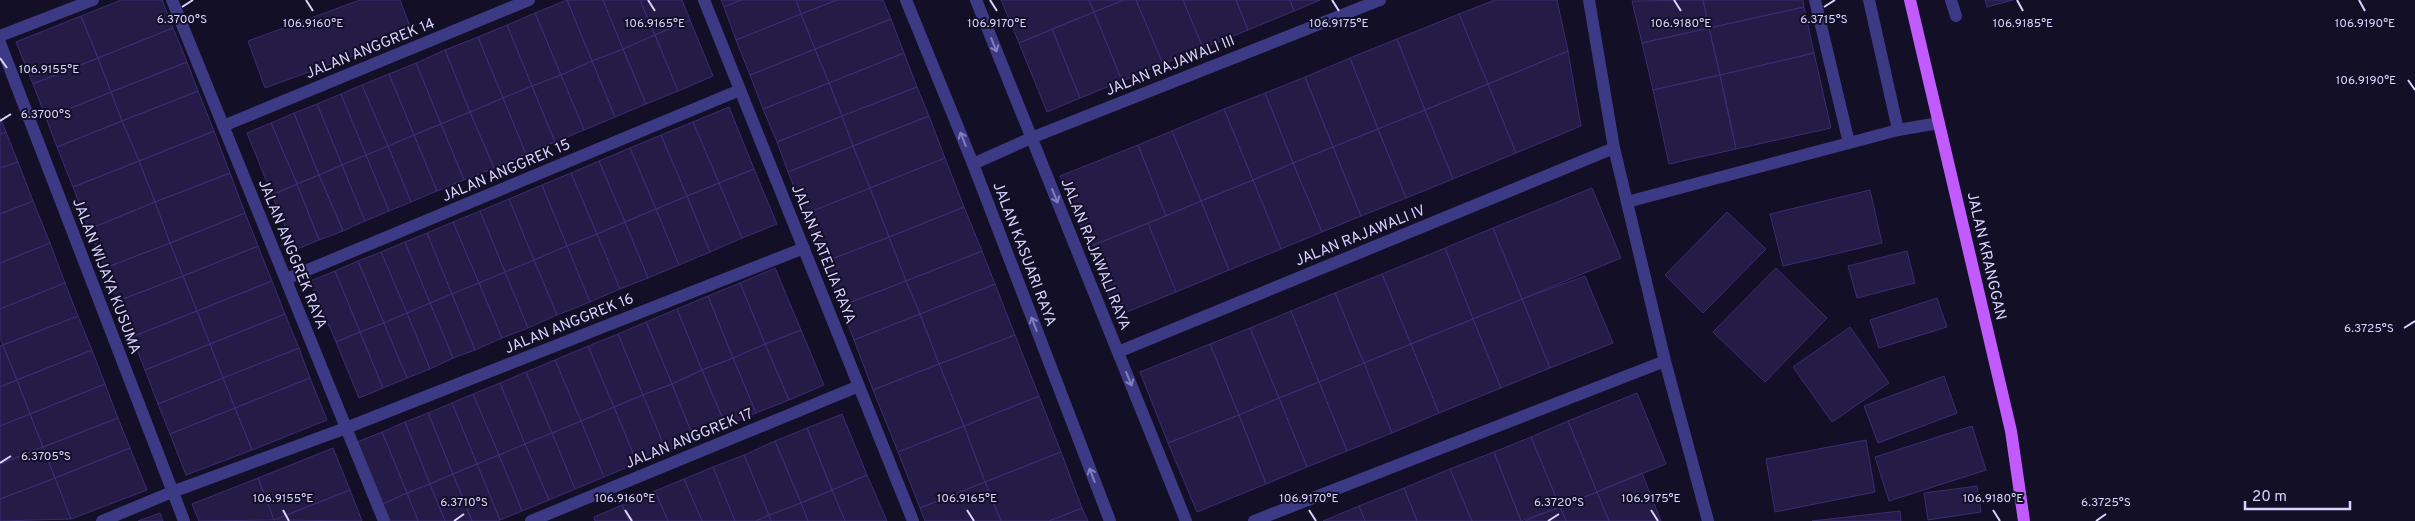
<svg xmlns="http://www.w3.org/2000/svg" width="2415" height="521" font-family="Overpass,sans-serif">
  <rect width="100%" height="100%" fill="#130f26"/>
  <path fill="#241b47" stroke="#3b2d73" d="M121 0H162L173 28 98 58 81 16Z
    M360 0H400L413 34 265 88 248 41Z
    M567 0H603L623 49 592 61Z
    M567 0 592 61 561 75 535 13Z
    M603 0H640L655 35 623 49Z
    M640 0H682L690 20 655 35Z
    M721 0H741L724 7Z
    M741 0H796L801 14 736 40 724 7Z
    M796 0H837L801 14Z
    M837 0H883L891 19 815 49 801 14Z
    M1001 0H1089L1094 12 1019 43Z
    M1089 0H1124L1094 12Z
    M1124 0H1136L1163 64 1122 81 1094 12Z
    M1136 0H1183L1203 48 1163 64Z
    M1183 0H1236L1248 30 1203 48Z
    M1236 0H1290L1294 11 1248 30Z
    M1290 0H1320L1294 11Z
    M1495 0H1557L1568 51 1488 84 1459 14Z
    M1703 0H1803L1804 7 1709 28Z
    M1703 0 1709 28 1642 43 1632 1Z
    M1985 0H2013L1987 7Z
    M1804 7 1814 53 1720 75 1709 28Z
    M1094 12 1122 81 1080 98 1052 29Z
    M535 13 561 75 532 86 507 25Z
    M801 14 815 49 750 75 736 40Z
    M1459 14 1488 84 1425 110 1397 39Z
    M81 16 98 58 33 84 16 42Z
    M891 19 904 53 829 83 815 49Z
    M690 20 713 76 678 91 655 35Z
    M507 25 532 86 503 98 478 37Z
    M173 28 187 62 111 92 98 58Z
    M1709 28 1720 75 1653 90 1642 43Z
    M1052 29 1080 98 1047 112 1019 43Z
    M655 35 678 91 646 104 623 49Z
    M478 37 503 98 470 112 445 50Z
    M1397 39 1425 110 1378 129 1350 58Z
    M623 49 646 104 615 117 592 61Z
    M815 49 829 83 763 109 750 75Z
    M445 50 470 112 441 124 416 63Z
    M1568 51 1581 126 1516 153 1488 84Z
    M904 53 917 87 842 116 829 83Z
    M1814 53 1831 128 1736 149 1720 75Z
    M98 58 111 92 46 118 33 84Z
    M1350 58 1378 129 1333 147 1305 77Z
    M592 61 615 117 584 130 561 75Z
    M187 62 198 91 122 121 111 92Z
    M416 63 441 124 414 135 389 74Z
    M389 74 414 135 388 146 362 85Z
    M561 75 584 130 555 142 532 86Z
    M1720 75 1736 149 1669 164 1653 90Z
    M1305 77 1333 147 1293 163 1265 93Z
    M829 83 842 116 777 142 763 109Z
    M1488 84 1516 153 1453 179 1425 110Z
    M362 85 388 146 366 155 341 94Z
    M532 86 555 142 526 154 503 98Z
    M917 87 929 116 853 146 842 116Z
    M198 91 214 131 139 161 122 121Z
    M111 92 122 121 57 147 46 118Z
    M1265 93 1293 163 1253 180 1224 109Z
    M341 94 366 155 342 165 317 104Z
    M503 98 526 154 494 168 470 112Z
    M317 104 342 165 319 175 294 113Z
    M729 107 754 169 719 183 693 122Z
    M1224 109 1253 180 1201 201 1172 131Z
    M1425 110 1453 179 1406 198 1378 129Z
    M470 112 494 168 464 180 441 124Z
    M294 113 319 175 297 184 271 123Z
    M842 116 853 146 788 172 777 142Z
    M929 116 945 158 870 188 853 146Z
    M0 117 6 132 0 134Z
    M122 121 139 161 73 187 57 147Z
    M693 122 719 183 687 196 661 135Z
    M271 123 297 184 272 195 247 133Z
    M441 124 464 180 437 191 414 135Z
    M1378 129 1406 198 1361 216 1333 147Z
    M214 131 230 173 155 202 139 161Z
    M1172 131 1201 201 1166 216 1138 145Z
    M6 132 18 162 0 168V134Z
    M414 135 437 191 411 202 388 146Z
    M661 135 687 196 656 209 630 148Z
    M1138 145 1166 216 1089 247 1060 176Z
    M388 146 411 202 389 211 366 155Z
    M853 146 870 188 805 214 788 172Z
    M1333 147 1361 216 1322 232 1293 163Z
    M630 148 656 209 625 222 599 161Z
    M366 155 389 211 365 221 342 165Z
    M945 158 964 207 889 237 870 188Z
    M139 161 155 202 89 229 73 187Z
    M599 161 625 222 597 234 571 173Z
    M18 162 33 201 0 214V168Z
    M1293 163 1322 232 1281 249 1253 180Z
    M342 165 365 221 343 231 319 175Z
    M754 169 777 224 742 238 719 183Z
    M230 173 245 213 170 243 155 202Z
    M571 173 597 234 567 246 542 185Z
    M319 175 343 231 319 240 297 184Z
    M1253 180 1281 249 1229 270 1201 201Z
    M719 183 742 238 710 252 687 196Z
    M297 184 319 240 295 250 272 195Z
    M542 185 567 246 534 260 509 199Z
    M870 188 889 237 824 262 805 214Z
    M1592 188 1621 258 1522 299 1493 228Z
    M1870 190 1882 243 1783 266 1770 214Z
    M687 196 710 252 679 265 656 209Z
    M509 199 534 260 505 272 480 211Z
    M33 201 50 243 0 263V214Z
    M1201 201 1229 270 1176 292 1148 223Z
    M155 202 170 243 105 268 89 229Z
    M964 207 982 251 906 281 889 237Z
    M656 209 679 265 648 278 625 222Z
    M480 211 505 272 479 283 453 222Z
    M1727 212 1766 249 1703 313 1665 275Z
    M245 213 258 246 183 276 170 243Z
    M453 222 479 283 452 294 427 233Z
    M625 222 648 278 620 289 597 234Z
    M1148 223 1176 292 1117 316 1089 247Z
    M1493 228 1522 299 1473 319 1445 248Z
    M427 233 452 294 430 303 405 242Z
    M597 234 620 289 590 302 567 246Z
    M889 237 906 281 841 306 824 262Z
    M405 242 430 303 407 313 381 252Z
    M50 243 65 283 0 309V263Z
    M170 243 183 276 118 301 105 268Z
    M258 246 272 281 197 311 183 276Z
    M567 246 590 302 557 315 534 260Z
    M1445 248 1473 319 1411 344 1382 274Z
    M982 251 995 284 920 314 906 281Z
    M1907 251 1915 283 1857 298 1848 266Z
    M381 252 407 313 384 323 358 261Z
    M534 260 557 315 528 328 505 272Z
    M358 261 384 323 360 332 335 271Z
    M775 268 801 330 765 344 740 283Z
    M1776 268 1827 318 1765 382 1713 332Z
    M335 271 360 332 336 342 310 281Z
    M505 272 528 328 502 338 479 283Z
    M1382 274 1411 344 1364 363 1335 293Z
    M183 276 197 311 132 337 118 301Z
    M1585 276 1613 343 1550 368 1522 299Z
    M272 281 285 314 210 344 197 311Z
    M906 281 920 314 854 340 841 306Z
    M65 283 78 316 3 345 0 338V309Z
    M479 283 502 338 475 350 452 294Z
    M740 283 765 344 733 358 708 296Z
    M995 284 1015 335 939 364 920 314Z
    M1335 293 1364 363 1319 382 1291 311Z
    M452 294 475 350 453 358 430 303Z
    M708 296 733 358 702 370 677 309Z
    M1937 298 1947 327 1879 348 1870 320Z
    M1522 299 1550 368 1501 388 1473 319Z
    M430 303 453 358 430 369 407 313Z
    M677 309 702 370 672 384 646 322Z
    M197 311 210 344 145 370 132 337Z
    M1291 311 1319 382 1279 398 1250 328Z
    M407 313 430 369 407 378 384 323Z
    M285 314 299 348 223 378 210 344Z
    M920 314 939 364 873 390 854 340Z
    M78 316 92 350 17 380 3 345Z
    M1473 319 1501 388 1439 413 1411 344Z
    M646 322 672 384 643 395 618 334Z
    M384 323 407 378 383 388 360 332Z
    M1850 327 1889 383 1832 422 1793 367Z
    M1250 328 1279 398 1239 415 1210 344Z
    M801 330 824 385 789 400 765 344Z
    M360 332 383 388 359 398 336 342Z
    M618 334 643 395 614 407 588 346Z
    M1015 335 1039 396 964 426 939 364Z
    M210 344 223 378 158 404 145 370Z
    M765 344 789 400 756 413 733 358Z
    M1210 344 1239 415 1168 443 1140 372Z
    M1411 344 1439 413 1392 433 1364 363Z
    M3 345 17 380 0 387V346Z
    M588 346 614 407 581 421 555 360Z
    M299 348 310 378 235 408 223 378Z
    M92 350 105 384 30 414 17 380Z
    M733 358 756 413 726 426 702 370Z
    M555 360 581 421 552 433 526 372Z
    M1364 363 1392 433 1347 451 1319 382Z
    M939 364 964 426 898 452 873 390Z
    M702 370 726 426 694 439 672 384Z
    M526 372 552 433 525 444 500 383Z
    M1944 376 1957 413 1878 443 1864 406Z
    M223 378 235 408 170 434 158 404Z
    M310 378 327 420 252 450 235 408Z
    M17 380 30 414 0 426V387Z
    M1319 382 1347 451 1307 467 1279 398Z
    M500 383 525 444 499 455 473 394Z
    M105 384 118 418 43 447 30 414Z
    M672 384 694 439 666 451 643 395Z
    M1637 393 1666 464 1597 492 1568 421Z
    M473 394 499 455 477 464 452 403Z
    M643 395 666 451 637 463 614 407Z
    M1039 396 1061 452 985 482 964 426Z
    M1279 398 1307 467 1266 484 1239 415Z
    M452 403 477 464 453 474 428 413Z
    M614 407 637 463 604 477 581 421Z
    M235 408 252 450 186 475 170 434Z
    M428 413 453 474 430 484 405 422Z
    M30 414 43 447 0 464V426Z
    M842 414 867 475 832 490 807 428Z
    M1239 415 1266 484 1197 512 1168 443Z
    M118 418 130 448 55 478 43 447Z
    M581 421 604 477 575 489 552 433Z
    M1568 421 1597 492 1560 507 1531 437Z
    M405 422 430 484 407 493 382 432Z
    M964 426 985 482 920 508 898 452Z
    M1972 426 1986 470 1889 501 1875 457Z
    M807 428 832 490 801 503 775 441Z
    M382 432 407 493 383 504 357 442Z
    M552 433 575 489 549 500 525 444Z
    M1531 437 1560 507 1521 521 1494 452Z
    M1866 440 1875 492 1775 512 1766 459Z
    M775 441 801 503 769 515 744 455Z
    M525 444 549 500 522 511 499 455Z
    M43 447 55 478 0 499V464Z
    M130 448 147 490 71 519 55 478Z
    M333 448 350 490 274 520 258 478Z
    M1061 452 1082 508 1049 521H1001L985 482Z
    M1494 452 1521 521H1472L1450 469Z
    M499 455 522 511 500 520 477 464Z
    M744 455 769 515 756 521H735L713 467Z
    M477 464 500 520 498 521H472L453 474Z
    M713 467 735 521H702L684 479Z
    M1450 469 1472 521H1417L1404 488Z
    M1642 473 1661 521H1609L1597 492Z
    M453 474 472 521H445L430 484Z
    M867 475 887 521H845L832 490Z
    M55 478 71 519 0 521V499Z
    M258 478 274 520 199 521 192 504Z
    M684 479 702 521H668L655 491Z
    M985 482 1001 521H925L920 508Z
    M430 484 445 521H418L407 493Z
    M1977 486 1981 512 1928 520 1924 493Z
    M1404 488 1417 521H1365L1359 506Z
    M350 490 362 521 274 520Z
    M832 490 845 521H808L801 503Z
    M655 491 668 521H629L622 505Z
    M1597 492 1609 521H1566L1560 507Z
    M407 493 418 521H390L383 504Z
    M801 503 808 521H771L769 515Z
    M622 505 629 521H595L594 517Z
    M1359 506 1365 521H1323Z
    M1560 507 1566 521H1525Z
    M1082 508 1088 521H1049Z
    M1900 511 1901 521H1812Z
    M160 513 163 521H138Z
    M769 515 771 521H756Z"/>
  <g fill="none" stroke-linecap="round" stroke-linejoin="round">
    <path stroke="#3d3a85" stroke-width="12" d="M172 0 384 521
      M704 0 913 521
      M906 0 973 164 1110 521
      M976 0 1186 521
      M1589 0 1614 148 1665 361 1708 521
      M1815 0 1849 143
      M1869 0 1898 130
      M1951 0 1956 16
      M0 36 93 0
      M0 43 184 521
      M223 126 529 0
      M973 164 1031 138 1380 0
      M1627 202 1898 130 1939 123
      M286 279 740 90
      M1118 352 1614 148
      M102 521 172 492 346 428 804 248
      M531 521 859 386
      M1254 521 1665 361"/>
    <path stroke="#c25bff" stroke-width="12" d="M1910 0 2011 431 2024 521"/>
  </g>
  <defs><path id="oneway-shaft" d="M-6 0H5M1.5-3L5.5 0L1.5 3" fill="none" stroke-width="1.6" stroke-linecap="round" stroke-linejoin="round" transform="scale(1.25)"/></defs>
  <g stroke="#837fbc">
    <use href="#oneway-shaft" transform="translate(994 45) rotate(68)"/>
    <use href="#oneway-shaft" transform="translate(963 139) rotate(-112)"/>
    <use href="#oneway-shaft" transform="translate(1055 196) rotate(68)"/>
    <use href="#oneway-shaft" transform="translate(1034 324) rotate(-111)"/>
    <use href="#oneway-shaft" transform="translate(1129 379) rotate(68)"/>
    <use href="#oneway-shaft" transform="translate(1092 475) rotate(-111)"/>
  </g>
  <path fill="none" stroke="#d9d4ff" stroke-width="2" d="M306 0 313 11M648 0 655 11M990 0 997 11M1332 0 1339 11M1674 0 1681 11M2017 0 2023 11M2359 0 2365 11M182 7 193 0M1824 7 1835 0M0 58 7 68M2408 80 2415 90M0 121 11 114M2404 328 2415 321M0 463 11 456M283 510 289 521M625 510 632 521M967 510 974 521M1309 510 1316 521M1651 510 1658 521M1993 510 2000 521M454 521 464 514M1548 521 1559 514M2096 521 2106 514"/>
  <g text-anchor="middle" stroke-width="4" stroke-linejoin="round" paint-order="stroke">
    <g font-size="15" fill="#d9d4ff" stroke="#130f26">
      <text transform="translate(370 48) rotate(-22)" y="5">JALAN ANGGREK 14</text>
      <text transform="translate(1170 65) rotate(-22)" y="5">JALAN RAJAWALI III</text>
      <text transform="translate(506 170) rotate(-23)" y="5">JALAN ANGGREK 15</text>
      <text transform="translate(1360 235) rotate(-22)" y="5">JALAN RAJAWALI IV</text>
      <text transform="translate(293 254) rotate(68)" y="5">JALAN ANGGREK RAYA</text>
      <text transform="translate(824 254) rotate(68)" y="5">JALAN KATELIA RAYA</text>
      <text transform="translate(1025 254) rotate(69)" y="5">JALAN KASUARI RAYA</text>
      <text transform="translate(1096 254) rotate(68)" y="5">JALAN RAJAWALI RAYA</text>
      <text transform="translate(1987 256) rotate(77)" y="5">JALAN KRANGGAN</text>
      <text transform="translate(107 276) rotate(69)" y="5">JALAN WIJAYA KUSUMA</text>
      <text transform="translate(569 323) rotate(-22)" y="5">JALAN ANGGREK 16</text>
      <text transform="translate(689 438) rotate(-22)" y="5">JALAN ANGGREK 17</text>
    </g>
  </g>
  <g font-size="12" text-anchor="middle" fill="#d9d4ff" stroke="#130f26" stroke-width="4" stroke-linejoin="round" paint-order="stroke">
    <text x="1824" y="23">6.3715°S</text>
    <text x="182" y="23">6.3700°S</text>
    <text x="313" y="27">106.9160°E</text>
    <text x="655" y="27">106.9165°E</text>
    <text x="997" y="27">106.9170°E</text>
    <text x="1339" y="27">106.9175°E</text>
    <text x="1681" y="27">106.9180°E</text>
    <text x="2023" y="27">106.9185°E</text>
    <text x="2365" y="27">106.9190°E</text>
    <text x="49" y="73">106.9155°E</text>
    <text x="2366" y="84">106.9190°E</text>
    <text x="46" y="118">6.3700°S</text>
    <text x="2369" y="332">6.3725°S</text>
    <text x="46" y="460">6.3705°S</text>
    <text x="283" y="502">106.9155°E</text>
    <text x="625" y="502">106.9160°E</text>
    <text x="967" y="502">106.9165°E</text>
    <text x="1309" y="502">106.9170°E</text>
    <text x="1651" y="502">106.9175°E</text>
    <text x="1993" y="502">106.9180°E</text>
    <text x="464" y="506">6.3710°S</text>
    <text x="1559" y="506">6.3720°S</text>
    <text x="2106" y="506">6.3725°S</text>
  </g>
  <path d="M2245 501v8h105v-8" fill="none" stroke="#d9d4ff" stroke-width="2.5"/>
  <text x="2252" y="501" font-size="15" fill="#d9d4ff" stroke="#130f26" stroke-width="4" paint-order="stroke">20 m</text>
</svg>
